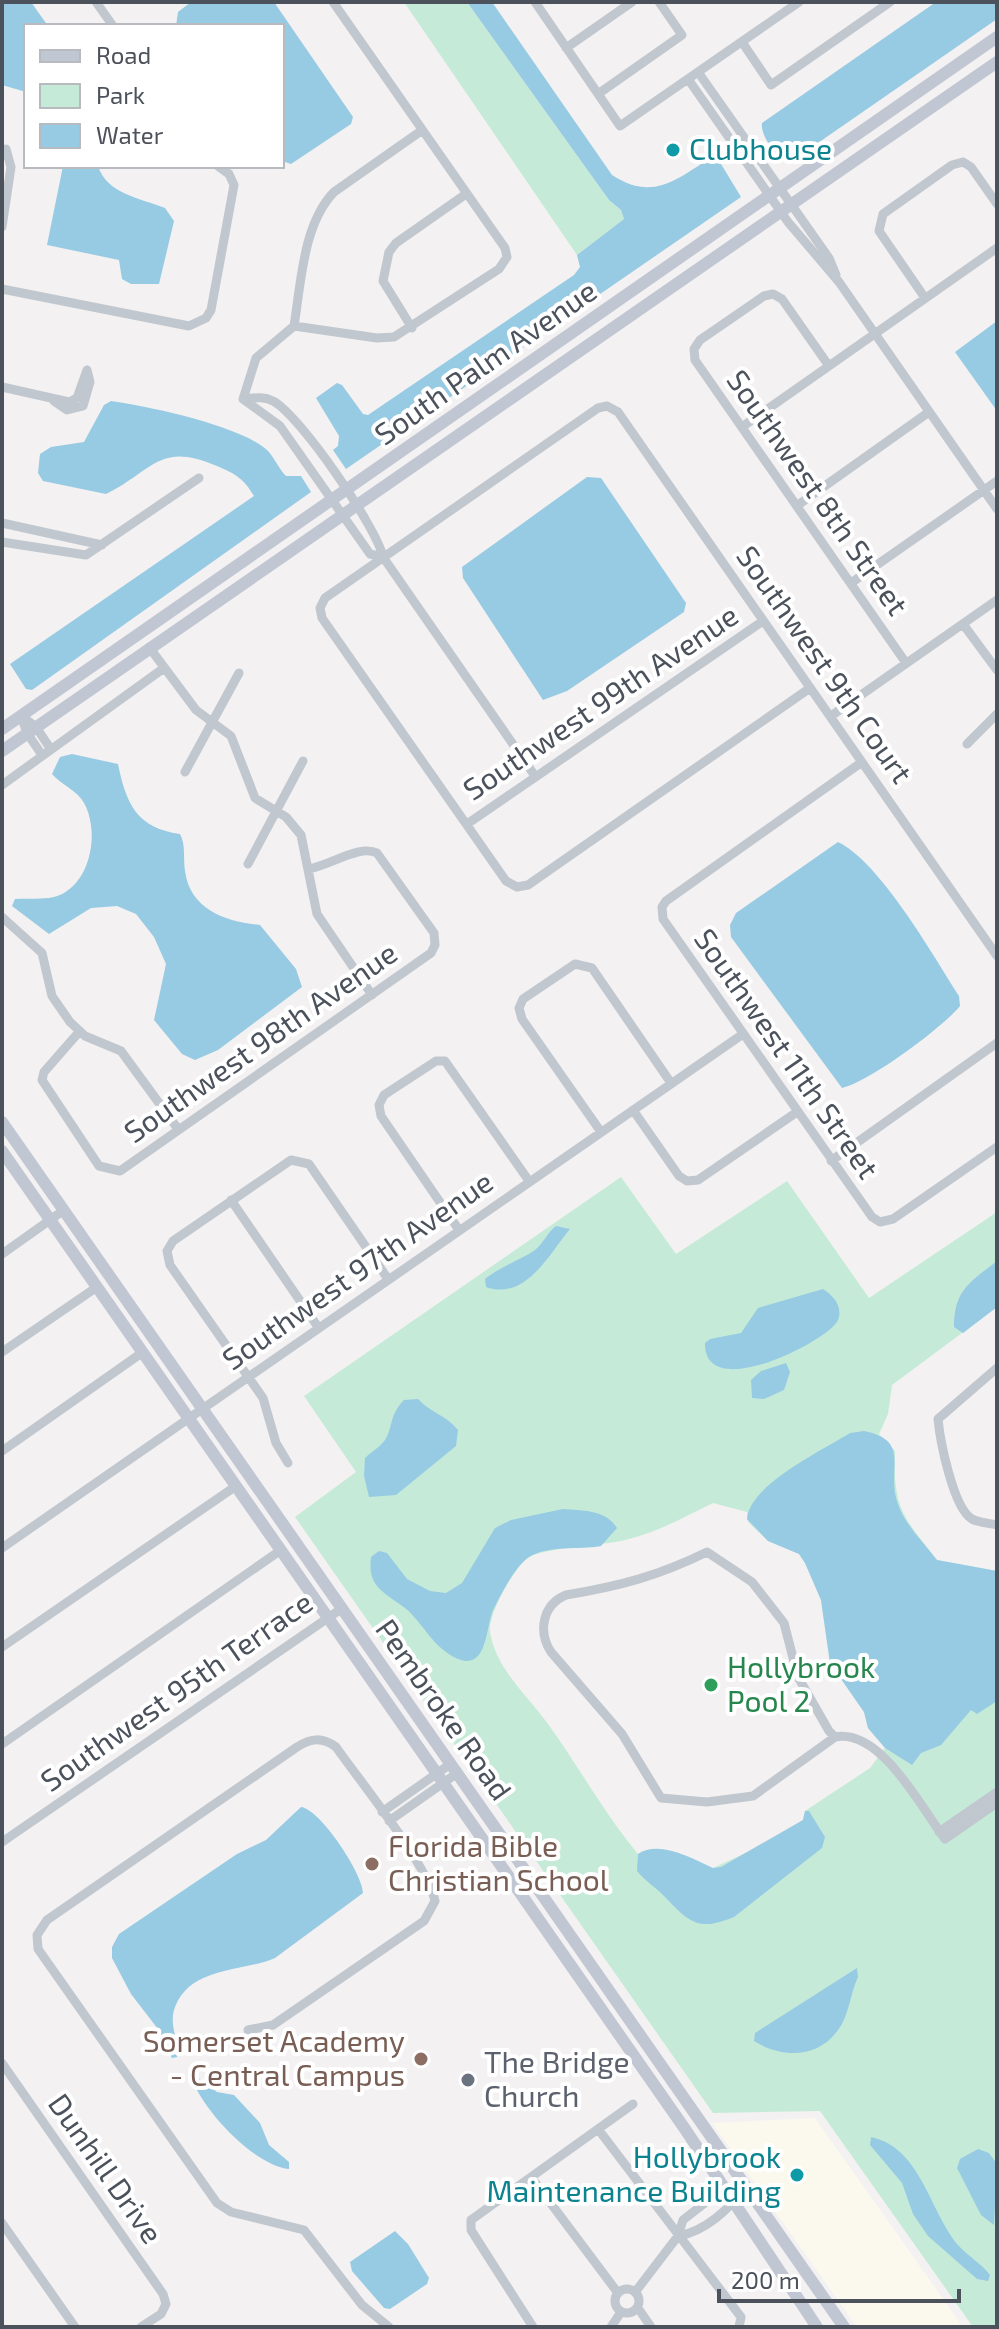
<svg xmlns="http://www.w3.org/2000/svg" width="999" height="2329" font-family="'Exo 2',sans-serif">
  <rect width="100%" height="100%" fill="#f3f1f1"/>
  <path fill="#fbf9ee" d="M815 2118 963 2327H857L712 2123Z"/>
  <path fill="#c5ebd8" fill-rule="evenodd" d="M404 2H467L609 200 621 210 624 219 577 255Z
    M621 1177 676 1254 787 1181 869 1298 997 1212V1307L892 1385 888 1414 879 1434 895 1451C893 1509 903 1516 937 1560L997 1571V2327H973L820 2111 713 2113 295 1517 356 1472 304 1396ZM713 1503 747 1512 748 1522 768 1541 799 1554 805 1563 821 1600 830 1663 864 1712 868 1728 885 1748 870 1768 805 1811 803 1820 763 1845 713 1868C690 1859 660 1841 638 1854 604 1813 579 1767 548 1724 527 1695 496 1669 490 1632 488 1614 514 1568 528 1558 543 1547 605 1546 629 1539 658 1532 686 1516 713 1503Z"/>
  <path fill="#97cae3" d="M2 2H31L48 26H26V92L2 85Z
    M191 2H274L353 117 351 124 291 164 282 161V26H176L178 12Z
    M467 2H492L612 175C652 201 675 181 710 158L718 159 741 197 346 469 333 450 338 446 339 436 316 398 337 383 342 385 363 414 368 415 574 275 580 267 577 255 624 219 621 210 609 200Z
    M936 2H997V19L789 163C777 158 760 136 762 123Z
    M63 166H98C107 194 140 198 165 208L174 221 159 284H131L122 279 119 260 47 245Z
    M997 321V411L955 352Z
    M111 401C148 406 241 426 267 450 274 457 279 469 286 476H301L311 492 32 690 26 689 10 664 254 496C244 479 236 474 217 466 159 441 154 470 106 494L43 481 38 473 40 454 51 447 84 442 104 405Z
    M587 477 601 478 686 603 684 612 567 691 543 700 463 578 462 567Z
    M72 754 118 764C126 803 136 828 180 834 186 845 183 859 185 871 190 910 227 922 260 925L296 969 302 987 218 1050 195 1060 182 1054 154 1020 166 964 154 937 136 914 117 906 91 908 49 934 12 906 15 899C31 898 50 901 64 893 92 877 99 830 84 803 77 790 61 785 52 774L60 757Z
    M838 842C879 861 933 955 959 996L960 1006C942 1028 869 1082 842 1088L731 937 730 925 736 913Z
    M556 1226 570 1229C549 1254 526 1301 486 1287L485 1279C501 1266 519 1261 535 1250 543 1244 547 1233 556 1226Z
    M997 1261V1307L963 1333 954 1327C954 1290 970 1282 997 1261Z
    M823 1289C834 1296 843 1307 838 1320 830 1340 704 1405 705 1343L710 1339 741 1333 758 1308Z
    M786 1363 790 1372 784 1390 764 1399 752 1398 751 1380 761 1371Z
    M418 1399C431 1413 446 1415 458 1430L456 1446 396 1495 369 1497 364 1476 365 1458C371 1452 380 1447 385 1440 393 1428 389 1415 404 1400Z
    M864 1431C913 1441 885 1470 898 1504 905 1525 924 1543 937 1560L997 1571V1701L977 1714 971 1710 941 1745 921 1753 912 1765 885 1748 868 1728 864 1712 830 1663 821 1600 805 1563 799 1554 768 1541 747 1519C749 1485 823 1450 850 1433Z
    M563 1509C583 1511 605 1509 617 1528L601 1546C578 1550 549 1545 529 1557 515 1566 502 1593 494 1608 485 1625 489 1677 452 1656 430 1643 423 1623 405 1608 384 1592 367 1587 371 1557L379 1551 387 1553 407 1579 430 1591 446 1593 462 1583 495 1528 511 1520Z
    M301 1807C320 1809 363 1874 363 1893L275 1958C243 1972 191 1966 175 2007 168 2025 180 2042 177 2057L172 2058 158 2029 131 1994 112 1958V1947L119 1934 237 1854 266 1840Z
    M805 1811H809L825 1837 822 1848 734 1917C700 1931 690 1924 666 1898 657 1888 646 1882 637 1871L638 1854C659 1840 691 1858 713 1868L721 1867 803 1820Z
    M857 1968 858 1977C850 1994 849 2016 838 2030 818 2059 781 2058 754 2041L755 2033Z
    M196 2076 217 2092 234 2095 260 2123 269 2145 289 2162V2169C253 2165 202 2109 191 2077Z
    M871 2137C921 2148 929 2210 958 2245 968 2256 981 2263 990 2275L988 2281 977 2279 928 2236 913 2214 902 2183 870 2145Z
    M978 2149 989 2153 997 2164 994 2225 981 2215 957 2168 960 2159Z
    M395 2231 408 2244 429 2278 427 2284 390 2309 384 2308 352 2271 350 2262Z"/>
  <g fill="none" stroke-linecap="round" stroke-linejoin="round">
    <path stroke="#c1c7ce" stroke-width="9" d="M96 2 113 26
      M535 2 620 126 799 2
      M742 42 771 85 890 2
      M566 48 632 2
      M698 72 829 258 836 275
      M688 79 788 222 839 282 997 509
      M598 94 682 35 659 2
      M2 227 11 167 6 149
      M2 289 189 326 206 318 211 310 234 185 229 174 218 166
      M925 298 879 231 883 214 952 165 963 162 971 167 997 204
      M294 326C301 283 303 224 334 192L421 131
      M412 328 383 281 389 252 396 243 466 194
      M829 366 782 299 773 294 764 296 700 340 694 349 695 360 906 663
      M2 387 69 402 77 398 87 370
      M243 399 256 358 294 326 377 338 394 337 499 269 507 257 505 248 333 2
      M243 399C254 398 263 396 273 401 300 415 377 528 383 557L535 776
      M243 399 280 426 370 554 383 557
      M54 401 67 410 83 406 90 382 87 370
      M742 427 997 248
      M798 505 929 412
      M2 523 102 545
      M2 542 86 555 199 478
      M851 583 997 481
      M963 624 997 670
      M149 647 196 710 231 736 255 798 286 817 301 835 317 914 372 995
      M810 688 528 885 517 887 506 881 322 618 320 608 325 598 598 408 607 406 618 412 997 956
      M21 716 27 733 42 755
      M21 716 36 727 50 748
      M831 716 997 600
      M967 744 997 714
      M862 762 666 901 662 907 663 919 872 1217 880 1222 893 1219 997 1147
      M185 772 239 673
      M2 785 164 668
      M467 824 763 621
      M248 864 303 761
      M2 917 42 953 52 996 70 1022 85 1036 121 1051 178 1129
      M79 1032 44 1072 42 1080 99 1166 120 1171 431 953 435 945 434 933 377 853C360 844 329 866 308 869
      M633 1110 679 1176 687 1181 698 1180 797 1112
      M601 1132 522 1019 519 1008 523 999 575 964 592 968 671 1083
      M831 1161 997 1043
      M231 1200 318 1327
      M459 1230 381 1116 379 1105 384 1095 436 1061H445L529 1181
      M2 1254 64 1210
      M2 1352 97 1287
      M997 1368 938 1419C940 1440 953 1508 972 1519 979 1523 990 1523 997 1525
      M2 1451 143 1352
      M288 1463 276 1443 263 1398 170 1265 167 1251 173 1241 291 1160 309 1164 388 1279
      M2 1548 743 1034
      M2 1647 236 1486
      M835 1737 753 1796 707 1802 661 1798 622 1734 551 1652C538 1632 542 1605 566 1595 620 1586 658 1576 707 1552L752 1582 777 1614 784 1623 798 1677 829 1731 835 1737C881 1728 922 1809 945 1839L997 1803
      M2 1744 281 1550
      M382 1812 449 1765
      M389 1821 456 1774
      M939 1832 997 1792
      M2 1842 341 1609
      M248 2030 273 2025 424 1921 435 1901C426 1862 362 1784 336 1747 322 1737 311 1738 297 1747L47 1920 37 1935 38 1949 217 2203 231 2212 304 2230 362 2305 389 2327
      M2 2063 163 2294 166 2304 161 2314 141 2327
      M598 2129 741 2317 739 2327
      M531 2177 618 2293
      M2 2223 75 2327
      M678 2236C704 2232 730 2209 744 2188
      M615 2301a12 12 0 1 1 24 0a12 12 0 1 1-24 0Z
      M636 2291 678 2236 683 2220 724 2188H744
      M638 2308 651 2327
      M533 2327 471 2230V2220L633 2104
      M611 2327 621 2312"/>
    <path stroke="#c1c7d2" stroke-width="12" d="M2 729 997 37
      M2 751 997 62
      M2 1122 844 2327
      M2 1151 685 2129 817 2327"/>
  </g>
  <g fill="#0f9aa8" stroke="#fff" stroke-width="3">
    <circle cx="673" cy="150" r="8"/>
    <circle cx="797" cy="2175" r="8"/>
  </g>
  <circle fill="#2e9e5b" stroke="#fff" stroke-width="3" cx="711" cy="1685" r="8"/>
  <g fill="#8d6e63" stroke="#fff" stroke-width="3">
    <circle cx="372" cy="1864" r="8"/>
    <circle cx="421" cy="2059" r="8"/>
  </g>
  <circle fill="#6b7280" stroke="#fff" stroke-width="3" cx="468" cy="2080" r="8"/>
  <g text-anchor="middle" stroke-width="8" stroke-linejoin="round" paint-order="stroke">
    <g font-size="30" fill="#0d838f" stroke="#fff" text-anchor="start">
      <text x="689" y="160">Clubhouse</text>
      <text x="781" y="2168" text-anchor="end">Hollybrook<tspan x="781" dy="34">Maintenance Building</tspan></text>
    </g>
    <g font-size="30" fill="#4b525c" stroke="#fff">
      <text transform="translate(486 363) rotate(-35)" y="10">South Palm Avenue</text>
      <text transform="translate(817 493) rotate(55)" y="10">Southwest 8th Street</text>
      <text transform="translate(824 665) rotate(55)" y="10">Southwest 9th Court</text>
      <text transform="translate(601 703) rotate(-34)" y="10">Southwest 99th Avenue</text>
      <text transform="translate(261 1043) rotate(-35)" y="10">Southwest 98th Avenue</text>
      <text transform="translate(786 1054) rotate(55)" y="10">Southwest 11th Street</text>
      <text transform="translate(358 1271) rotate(-35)" y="10">Southwest 97th Avenue</text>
      <text transform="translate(177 1692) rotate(-35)" y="10">Southwest 95th Terrace</text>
      <text transform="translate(443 1710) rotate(55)" y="10">Pembroke Road</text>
      <text transform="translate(105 2169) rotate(55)" y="10">Dunhill Drive</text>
    </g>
    <g font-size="30" fill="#27864d" stroke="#fff" text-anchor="start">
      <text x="727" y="1678">Hollybrook<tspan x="727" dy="34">Pool 2</tspan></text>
    </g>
    <g font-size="30" fill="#785e54" stroke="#fff" text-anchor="start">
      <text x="388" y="1857">Florida Bible<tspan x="388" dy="34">Christian School</tspan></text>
      <text x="405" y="2052" text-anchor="end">Somerset Academy<tspan x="405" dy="34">- Central Campus</tspan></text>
    </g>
    <g font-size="30" fill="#5b616d" stroke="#fff" text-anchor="start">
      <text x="484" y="2073">The Bridge<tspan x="484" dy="34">Church</tspan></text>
    </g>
  </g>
  <rect width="999" height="2329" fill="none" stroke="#4b525c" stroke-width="8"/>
  <rect x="24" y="24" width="260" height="144" fill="#ffffff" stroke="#b7babe" stroke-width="2"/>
  <rect x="40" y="50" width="40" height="12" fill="#c1c7d2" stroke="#b7babe" stroke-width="2"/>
  <text x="96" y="64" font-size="24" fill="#4b525c">Road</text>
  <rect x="40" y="84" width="40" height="24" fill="#c5ebd8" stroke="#b7babe" stroke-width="2"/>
  <text x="96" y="104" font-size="24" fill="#4b525c">Park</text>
  <rect x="40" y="124" width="40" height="24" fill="#97cae3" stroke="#b7babe" stroke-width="2"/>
  <text x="96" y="144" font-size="24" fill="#4b525c">Water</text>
  <path d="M719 2289v12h240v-12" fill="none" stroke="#4b525c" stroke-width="4"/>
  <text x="731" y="2289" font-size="24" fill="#4b525c" stroke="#ffffff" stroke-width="6" paint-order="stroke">200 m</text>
</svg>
